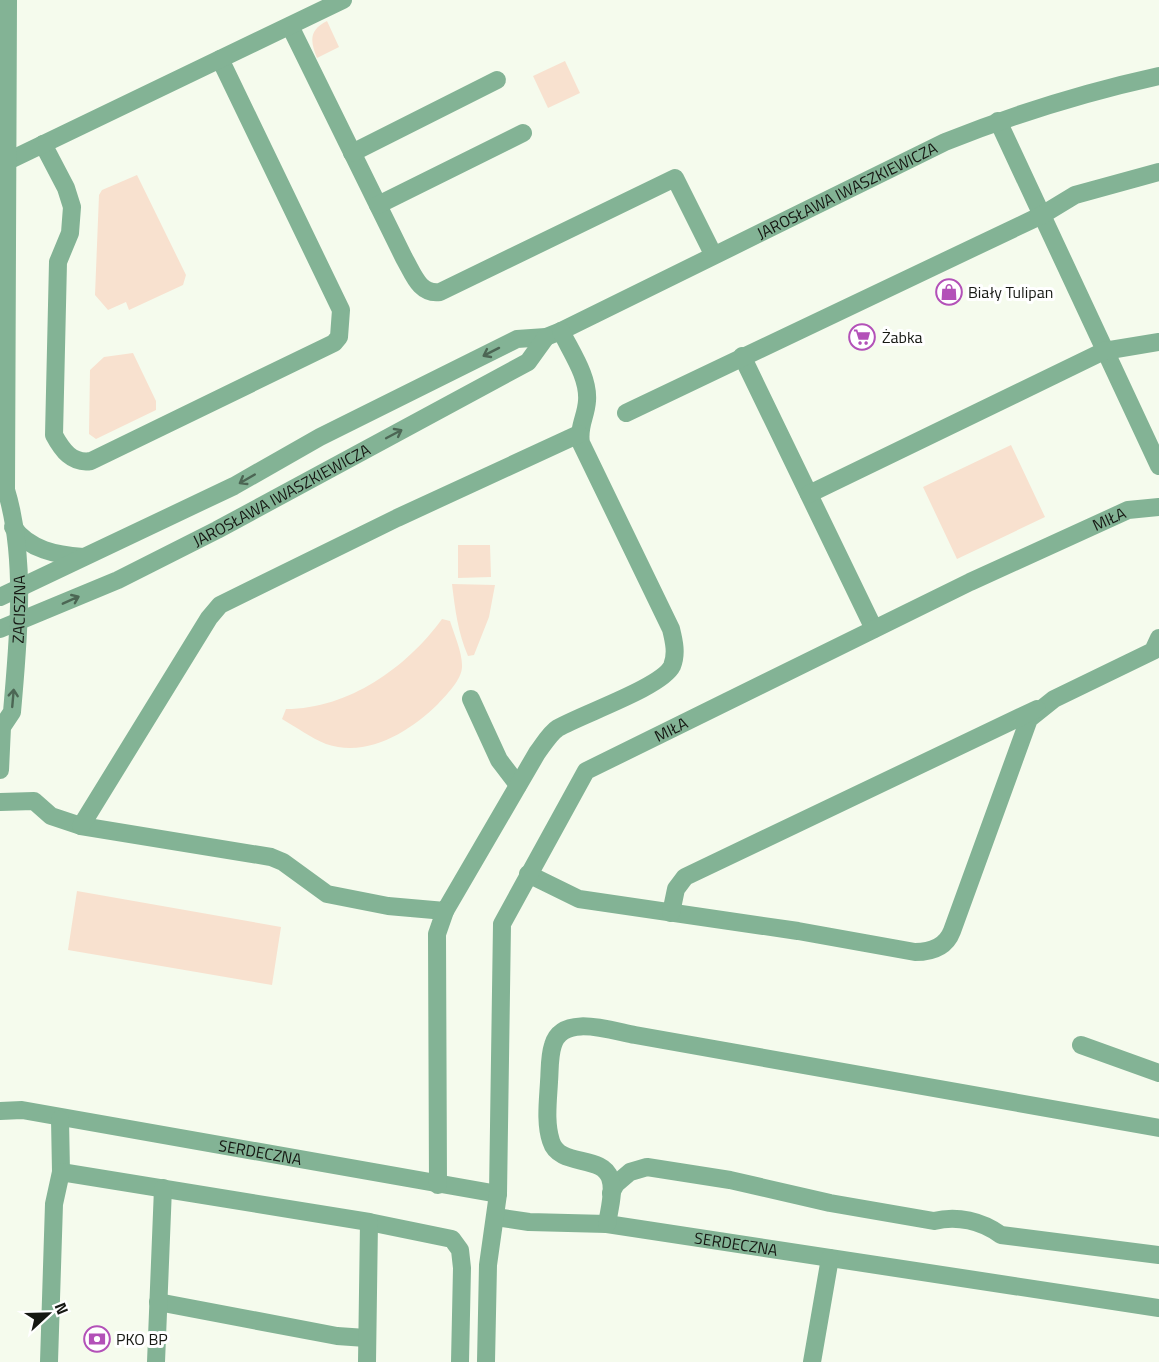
<svg xmlns="http://www.w3.org/2000/svg" width="1159" height="1362" font-family="'Titillium Web',sans-serif">
  <rect width="100%" height="100%" fill="#f5fbed"/>
  <path fill="#f8e1cf" d="M327 21 339 47 317 58C310 41 309 30 327 21Z
    M565 61 580 93 548 108 533 76Z
    M137 175 186 275 183 285 129 310 126 302 108 310 95 295 99 195 102 190Z
    M133 353 156 401V410L96 439 89 434 90 370 104 357Z
    M1011 445 1045 517 957 559 923 487Z
    M458 545H490L491 577 458 578Z
    M452 584 495 585 489 617 474 655 468 656C458 633 455 609 452 584Z
    M442 619 450 621C454 634 462 652 462 665 463 679 446 695 438 704 409 732 368 758 326 744 311 738 296 727 282 719L286 709C349 709 407 667 442 619Z
    M77 891 281 927 272 985 68 950Z"/>
  <g fill="none" stroke-linecap="round" stroke-linejoin="round">
    <g stroke="#83b395" stroke-width="18">
      <path d="M290 26 404 258C413 273 419 295 440 292L675 178 713 254"/>
      <path d="M998 121 1159 466"/>
      <path d="M43 144 66 188 72 207 70 233 58 262 54 435C62 450 72 464 91 461L334 343 339 337 341 310 220 59"/>
      <path d="M352 153 497 80"/>
      <path d="M6 162 343 0"/>
      <path d="M378 205 523 133"/>
      <path d="M742 356 874 629"/>
      <path d="M626 413 1042 215 1075 195 1159 172"/>
      <path d="M809 494 1104 351 1159 342"/>
      <path d="M13 527C29 550 57 555 83 557"/>
      <path id="s1" d="M0 597 234 486 320 437 517 339 546 337 561 331 945 142C1015 114 1086 92 1159 76"/>
      <path id="s2" d="M0 629 118 580 217 530 528 362 546 337"/>
      <path d="M471 699 499 760 518 785"/>
      <path id="s3" d="M0 770 2 727 12 712C18 642 27 558 6 490L8 0"/>
      <path d="M0 802 34 801 51 816 81 826 271 857 283 862 327 894 388 906 445 911 537 753C543 745 550 733 558 728 582 714 662 687 672 666 677 654 674 641 671 629L581 443C578 426 586 417 587 401 589 377 571 352 561 331"/>
      <path d="M81 826 209 618 220 605 397 518 579 434"/>
      <path d="M528 874 579 899 798 931 915 952C932 952 946 947 952 931L1029 719 1054 699 1153 651 1159 638"/>
      <path d="M671 913 676 889 685 877 1037 709"/>
      <path d="M1081 1045 1159 1073"/>
      <path id="s4" d="M0 1111 22 1110 498 1194"/>
      <path d="M60 1119 61 1172"/>
      <path d="M438 1185 437 934 445 911"/>
      <path d="M611 1193 616 1184 630 1172 647 1167 730 1180 830 1203 934 1221C957 1215 982 1221 1001 1235L1159 1255"/>
      <path id="s5" d="M496 1217 529 1222 607 1224 1159 1308"/>
      <path d="M607 1224C609 1210 615 1191 610 1178 602 1154 559 1168 551 1141 545 1123 548 1101 549 1082 550 1070 549 1057 553 1045 562 1013 612 1031 635 1035L1159 1128"/>
      <path d="M158 1302 337 1336 366 1338"/>
      <path d="M49 1362 54 1204 61 1172 369 1222 452 1239 460 1250 462 1268 460 1362"/>
      <path d="M156 1362 163 1188"/>
      <path d="M367 1362 369 1222"/>
      <path id="s6" d="M486 1362 488 1265 498 1194 502 924 586 771 970 582 1128 510 1159 507"/>
      <path d="M812 1362 830 1258"/>
    </g>
  </g>
  <defs><path id="oneway-shaft" d="M-6 0H5M1.5-3L5.5 0L1.5 3" fill="none" stroke-width="1.6" stroke-linecap="round" stroke-linejoin="round" transform="scale(1.5)"/></defs>
  <g stroke="#4c6654">
    <use href="#oneway-shaft" transform="translate(491 352) rotate(153)"/>
    <use href="#oneway-shaft" transform="translate(394 434) rotate(-28)"/>
    <use href="#oneway-shaft" transform="translate(247 479) rotate(150)"/>
    <use href="#oneway-shaft" transform="translate(71 600) rotate(-24)"/>
    <use href="#oneway-shaft" transform="translate(13 698) rotate(-85)"/>
  </g>
  <defs>
    <g id="shop-ring" transform="scale(1.35)"><circle r="9.5" fill="#fff" stroke="#b351b8" stroke-width="1.5"/><path d="M-5-2.5h2.3a2.7 3.5 0 0 1 5.4 0H5L5.5 6h-11ZM-1.5-2.5h3a1.5 2.3 0 0 0-3 0Z" fill="#b351b8"/></g>
    <g id="supermarket-ring" transform="scale(1.35)"><circle r="9.5" fill="#fff" stroke="#b351b8" stroke-width="1.5"/><path d="M-6-5.5h2.5l.6 2H6L4.5 2H-2.5L-4.4-4H-6ZM-1.5 3.2a1.3 1.3 0 1 0 .1 0ZM3 3.2a1.3 1.3 0 1 0 .1 0Z" fill="#b351b8"/></g>
    <g id="bank-ring" transform="scale(1.35)"><circle r="9.5" fill="#fff" stroke="#b351b8" stroke-width="1.5"/><path d="M-6-4H6V4H-6ZM0-2.3a2.3 2.3 0 1 0 0 4.6a2.3 2.3 0 1 0 0-4.6Z" fill="#b351b8"/></g>
  </defs>
  <g fill-rule="evenodd">
    <use href="#shop-ring" x="949" y="292"/>
    <use href="#supermarket-ring" x="862" y="337"/>
    <use href="#bank-ring" x="97" y="1339"/>
  </g>
  <g text-anchor="middle" stroke-width="6" stroke-linejoin="round" paint-order="stroke">
    <g font-size="16" fill="#161813" stroke="#fff">
      <text dy="6" stroke="none"><textPath href="#s1" startOffset="942">JAROSŁAWA IWASZKIEWICZA</textPath></text>
      <text dy="6" stroke="none"><textPath href="#s2" startOffset="312">JAROSŁAWA IWASZKIEWICZA</textPath></text>
      <text dy="6" stroke="none"><textPath href="#s6" startOffset="1194">MIŁA</textPath></text>
      <text dy="6" stroke="none"><textPath href="#s3" startOffset="164">ZACISZNA</textPath></text>
      <text dy="6" stroke="none"><textPath href="#s6" startOffset="708">MIŁA</textPath></text>
      <text dy="6" stroke="none"><textPath href="#s4" startOffset="264">SERDECZNA</textPath></text>
      <text dy="6" stroke="none"><textPath href="#s5" startOffset="242">SERDECZNA</textPath></text>
    </g>
    <g font-size="16" fill="#161813" stroke="#fff" text-anchor="start">
      <text x="968" y="298">Biały Tulipan</text>
      <text x="882" y="343">Żabka</text>
      <text x="116" y="1345">PKO BP</text>
    </g>
  </g>
  <g transform="translate(48 1314) rotate(68)" stroke="#ffffff" stroke-width="4.5" paint-order="stroke">
  <path d="M0-4.5L10 22L0 15L-10 22Z" fill="#161813"/>
  <text y="-9" font-size="16" font-weight="bold" text-anchor="middle" fill="#161813">N</text>
  </g>
</svg>
